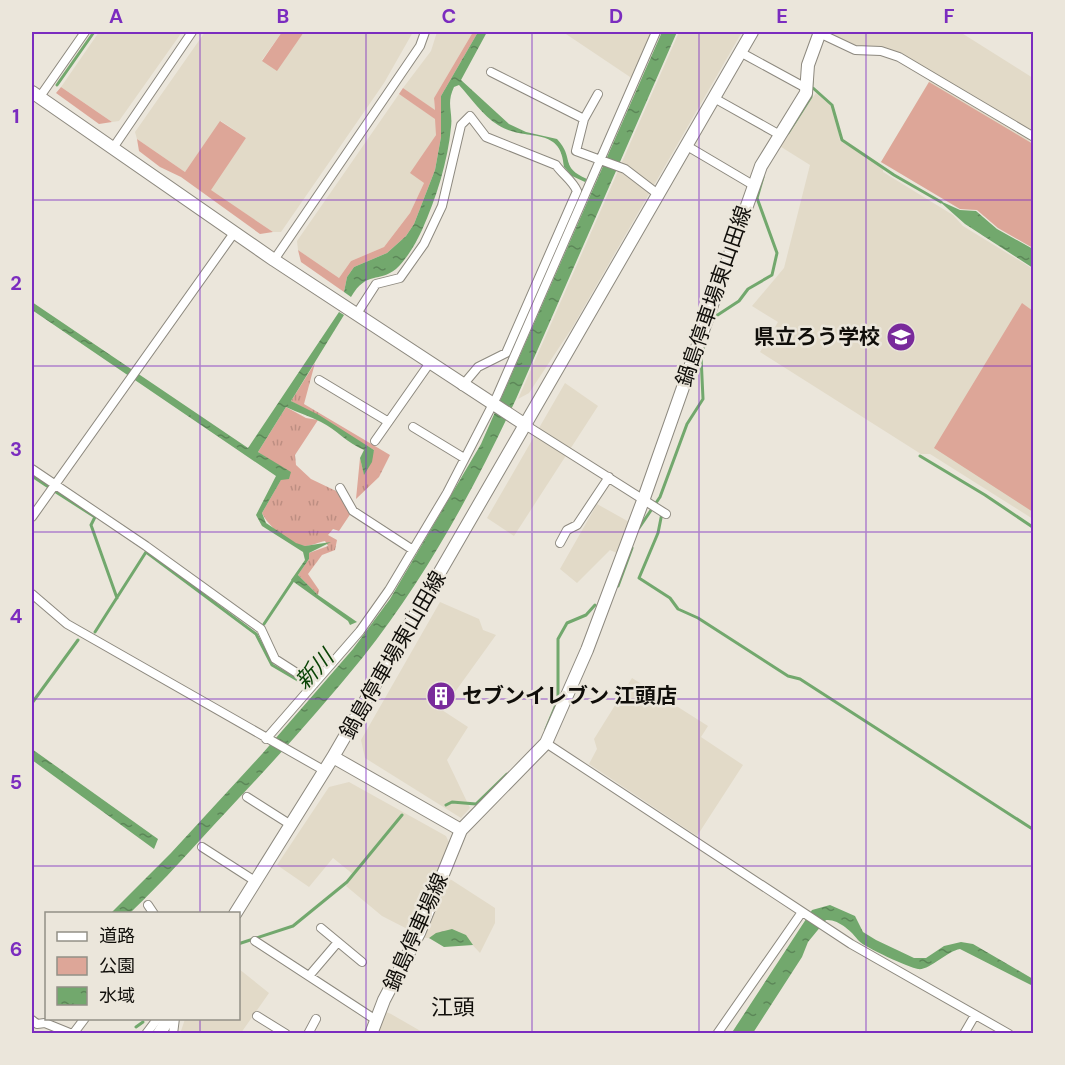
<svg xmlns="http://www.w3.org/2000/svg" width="1065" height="1065" font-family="'DM Sans','Noto Sans JP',sans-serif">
  <defs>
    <pattern id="grass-tufts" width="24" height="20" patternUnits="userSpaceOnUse" patternTransform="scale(1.5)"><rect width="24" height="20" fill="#dda698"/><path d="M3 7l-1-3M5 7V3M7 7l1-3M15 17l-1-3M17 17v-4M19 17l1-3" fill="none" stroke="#bd8e82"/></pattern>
    <pattern id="water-ripples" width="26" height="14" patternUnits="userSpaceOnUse" patternTransform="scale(1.5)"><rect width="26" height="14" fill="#72a86d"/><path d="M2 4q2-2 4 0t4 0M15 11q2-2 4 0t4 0" fill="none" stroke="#5c8758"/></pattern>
  </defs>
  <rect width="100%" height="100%" fill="#ebe6db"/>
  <path fill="#e2dac8" d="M99 32H182L119 121 112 122 61 87Z
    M205 32H282L262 60 277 70 304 32H413L384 83 281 232H273L210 190 246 138 221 121 185 172 137 139 135 132Z
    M437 32H473L434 98 435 111 403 88 431 51Z
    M563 32H653L633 79Z
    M679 32H742L572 328 529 393 518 399Z
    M821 32H960L1033 78V248L998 228 977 210 960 209 881 162 933 75 892 52 855 48Z
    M816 93 830 105 836 117 840 141 883 167V172L953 215 963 226 1033 269V519L930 454H921L760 352 778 322 752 306 784 268 810 165 778 145Z
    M399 94 436 119V135L411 173 424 183 410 213 384 247 351 261 339 278 298 250 297 241Z
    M565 383 598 406 514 536 487 518Z
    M597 504 631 523 619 554 610 550 577 583 560 569Z
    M440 602 479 619 483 630 496 635 442 710 468 727 447 760 470 808 461 818 365 758 361 740Z
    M632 678 708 726 701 737 743 765 697 836 589 764 597 749 594 739Z
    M349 782 446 836 455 855 447 877 495 908V923L480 953 465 937 425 938 382 916 346 886 354 875 333 858 309 887 277 865 329 787Z
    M239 969 269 993 241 1033 180 1034 185 1019 238 1018Z
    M386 1012 391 1014 424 1033 378 1034Z"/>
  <path fill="url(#grass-tufts)" d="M315 363 304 404 390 455 379 477 356 499 360 458 364 474 374 450 291 401Z
    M286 407 306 418 318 420 295 455 296 465 311 479 336 491 351 513 339 531 333 529 328 535 337 540 335 550 322 555 308 574 319 590 318 595 298 575 309 559V553L328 546 325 541C319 542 311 546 305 546 290 545 267 525 262 513L286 471 258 452Z"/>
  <path fill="#dda698" d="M282 32H304L277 71 262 61Z
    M473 32H478L441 96V137L435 170 414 224 406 236 387 253 354 267 347 277 344 292 301 262 298 250 339 278 351 261 384 247 410 213 424 183 410 173 436 135 435 119 399 94 403 88 435 110 434 98Z
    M929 82 1033 144V248L998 228 977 210 960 209 881 162Z
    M61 87 112 122 99 124 56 93Z
    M220 121 246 138 211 190 273 232 260 234 181 177 160 167 139 151 137 139 185 172Z
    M1022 303 1033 311V512L934 448Z"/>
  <path fill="url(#water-ripples)" d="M478 32H487L461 80 509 124 526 132 557 139C575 158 559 167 587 179L585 182 572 176 564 167C561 124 526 143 498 125 483 116 471 98 459 85L454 87C446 104 453 111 451 127 448 161 436 199 422 230 416 243 407 259 396 269 379 283 367 270 351 297L344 292 347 277 354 267 387 253 406 236 414 224 435 170 441 137V96Z
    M662 32H677L516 399C474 489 425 579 363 657 320 710 274 761 227 811 195 845 164 881 130 913L110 914 171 853 262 754 353 649 390 599 481 444Z
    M938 200 960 210 976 211 997 229 1033 249V268L965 224Z
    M32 302 248 448 339 312 344 315 291 401 319 415 374 450 372 462 364 475 360 458 364 450C347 443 337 430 321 422 310 416 298 413 286 407L258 452 291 472 289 479 281 480 262 513 266 523 296 543 305 546 331 542 309 553V559L298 575 318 595 357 622 350 625 348 621 291 580 305 560 303 552 262 526 256 515 276 476 32 310Z
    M32 749 158 839 154 849 32 760Z
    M830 905 855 916 863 932 876 940 914 958H926L944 946 961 942 973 944 1033 979V986L960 949C947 951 929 971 918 969 910 968 864 947 859 941 852 932 839 919 826 920L808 942 802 957 753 1033 731 1034 812 910Z
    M452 929 466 935 473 945 444 947 429 938 436 933Z"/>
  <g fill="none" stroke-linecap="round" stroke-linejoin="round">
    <path stroke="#72a86d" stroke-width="3" d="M57 85 94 32
      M813 88 832 105 842 140 894 175 941 202
      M788 133 811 97 812 81
      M713 318 739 301 748 289 772 275 777 253 757 198 763 177
      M920 456 985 495 1034 528
      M32 476 47 486
      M56 492 95 517 91 525 117 598
      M662 513 658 533 639 578 670 598 678 609 698 618 788 676 800 679 1034 830
      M639 528 660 497 687 424 703 399 701 356 707 336
      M618 586 632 548
      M264 624 294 579
      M95 632 146 552 256 634 272 665 301 682
      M32 703 78 640
      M546 729 558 700V639L567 623 586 615 595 605
      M446 805 452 802 476 804 507 774
      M238 944 293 926 347 882 402 815
      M136 1027 143 1022"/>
    <g stroke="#8d897f" stroke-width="10">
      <path id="street" d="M819 33 855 50 881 51 899 57 1034 137
        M740 52 806 88
        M491 72 584 119 598 94
        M39 98 85 32
        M714 98 780 135
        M584 119 576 151 625 169 659 195
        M687 146 753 185
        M113 148 192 32
        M274 260 420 46 425 32
        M356 315 376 284 400 278 424 244 442 206 461 125 470 116 486 137 556 165C563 175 572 180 577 191L506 353 478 367 462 386
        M319 380 387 421
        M527 426 666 514
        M413 427 464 458
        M375 441 429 364
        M32 469 146 546 261 629 275 659 314 684
        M340 488 353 511 413 550
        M32 517 234 233
        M560 543 567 530 577 525 609 477
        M32 594 67 624 325 771
        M266 739 360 631 389 590 447 493 497 396 656 32
        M546 743 851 944 1009 1034
        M247 797 291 825
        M202 847 255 881
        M148 905 154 914
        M321 928 362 962
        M255 941 376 1020
        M309 976 338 942
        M257 1016 286 1034
        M32 1020 37 1024 45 1023 72 1034
        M73 1034 85 1018
        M146 1034 158 1018
        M173 1034 175 1018
        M308 1034 316 1019
        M717 1034 802 912
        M964 1034 975 1015"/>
    </g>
    <g stroke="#8d897f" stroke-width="14">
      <path id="secondary" d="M32 92 274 260 527 426
        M333 757 461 830
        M235 914 333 757 752 32
        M159 1034 169 1018
        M371 1034 384 1000 419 933 461 830 546 743 587 650 644 498 761 166 806 93 808 65 820 32"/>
    </g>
    <use href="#street" stroke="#fff" stroke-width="8"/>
    <use href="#secondary" stroke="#fff" stroke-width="12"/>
  </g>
  <path fill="none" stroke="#7b2cbf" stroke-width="1.5" stroke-opacity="0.55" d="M200 32V914M366 32V1034M532 32V1034M699 32V1034M866 32V1034M32 200H1034M32 366H1034M32 532H1034M32 699H1034M32 866H1034M200 1018V1034"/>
  <defs>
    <g id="school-disc" transform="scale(1.5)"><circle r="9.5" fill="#792a9b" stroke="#ebe6db"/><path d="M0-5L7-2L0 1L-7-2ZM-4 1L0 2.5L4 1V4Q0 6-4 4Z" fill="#fff"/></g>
    <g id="building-disc" transform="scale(1.5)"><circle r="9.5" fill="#792a9b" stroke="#ebe6db"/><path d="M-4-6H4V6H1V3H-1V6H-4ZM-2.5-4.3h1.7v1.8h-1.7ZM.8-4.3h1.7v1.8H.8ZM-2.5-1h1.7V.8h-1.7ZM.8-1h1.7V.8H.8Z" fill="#fff"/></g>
  </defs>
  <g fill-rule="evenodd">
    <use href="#school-disc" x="901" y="337"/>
    <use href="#building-disc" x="441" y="696"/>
  </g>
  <g text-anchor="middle" stroke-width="5" stroke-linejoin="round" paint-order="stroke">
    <g font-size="21" fill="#100e0a" stroke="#ebe6db">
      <text transform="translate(714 296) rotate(-71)" y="7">鍋島停車場東山田線</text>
      <text transform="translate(393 655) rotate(-60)" y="7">鍋島停車場東山田線</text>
      <text transform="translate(416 932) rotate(-66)" y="7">鍋島停車場線</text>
    </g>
    <g font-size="21" font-weight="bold" fill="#100e0a" stroke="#ebe6db" text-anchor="end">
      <text x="880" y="344">県立ろう学校</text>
      <text x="462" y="703" text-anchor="start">セブンイレブン 江頭店</text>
    </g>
    <g font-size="22" font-style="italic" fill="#0a4406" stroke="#ebe6db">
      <text transform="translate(314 669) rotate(-47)" y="8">新川</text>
    </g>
    <g font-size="22" fill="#100e0a" stroke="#ebe6db">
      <text x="453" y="1015">江頭</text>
    </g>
  </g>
  <rect width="1065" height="1065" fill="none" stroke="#ebe6db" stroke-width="66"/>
  <rect x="45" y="912" width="195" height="108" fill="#ebe6db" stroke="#939087" stroke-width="1.5"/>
  <rect x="57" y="932" width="30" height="9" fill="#ffffff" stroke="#939087" stroke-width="1.5"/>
  <text x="99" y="942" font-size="18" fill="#100e0a">道路</text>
  <rect x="57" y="957" width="30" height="18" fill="#dda698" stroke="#939087" stroke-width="1.5"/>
  <text x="99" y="972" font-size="18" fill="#100e0a">公園</text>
  <rect x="57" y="987" width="30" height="18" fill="url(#water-ripples)" stroke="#939087" stroke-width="1.5"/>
  <text x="99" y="1002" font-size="18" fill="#100e0a">水域</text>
  <rect x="33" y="33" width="999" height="999" fill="none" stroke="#7b2cbf" stroke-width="2"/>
  <g font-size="20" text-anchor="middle" font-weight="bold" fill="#7b2cbf">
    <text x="116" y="23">A</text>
    <text x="283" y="23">B</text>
    <text x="449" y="23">C</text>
    <text x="616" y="23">D</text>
    <text x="782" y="23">E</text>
    <text x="949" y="23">F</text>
    <text x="16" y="123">1</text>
    <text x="16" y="290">2</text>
    <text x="16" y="456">3</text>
    <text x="16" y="623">4</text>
    <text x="16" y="789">5</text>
    <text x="16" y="956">6</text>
  </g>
</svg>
